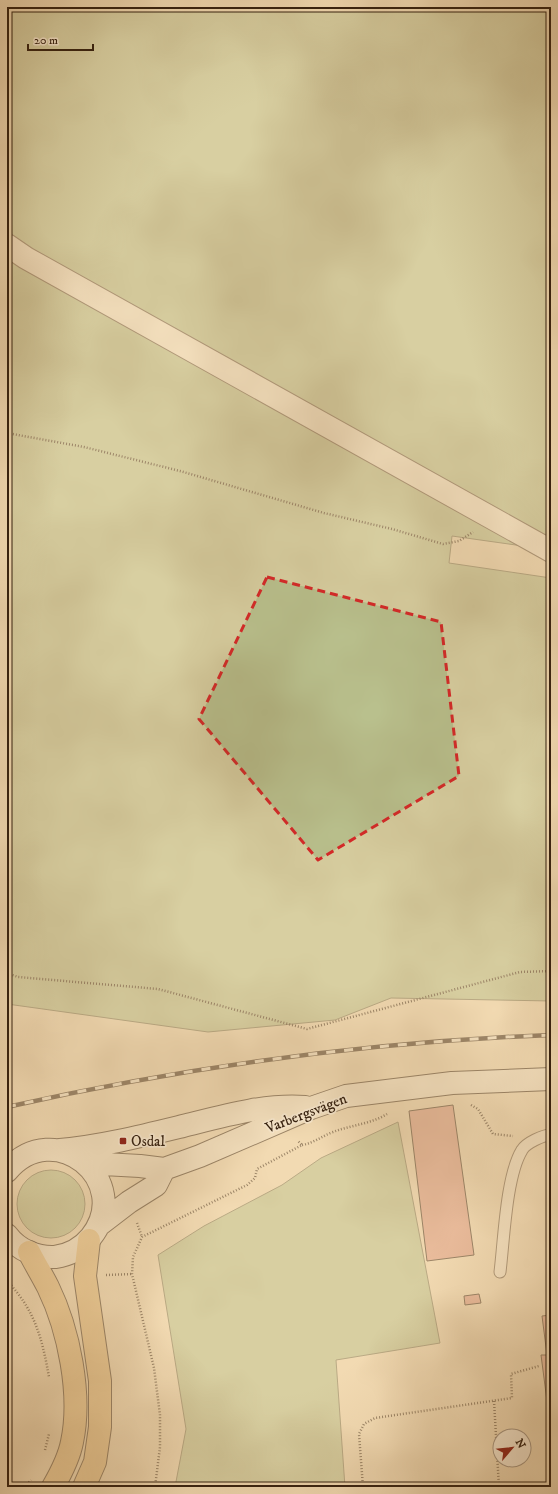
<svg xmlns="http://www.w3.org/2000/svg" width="558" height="1494" font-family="'IM FELL DW Pica',serif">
  <rect width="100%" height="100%" fill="#f2dab2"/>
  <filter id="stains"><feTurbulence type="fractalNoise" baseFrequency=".005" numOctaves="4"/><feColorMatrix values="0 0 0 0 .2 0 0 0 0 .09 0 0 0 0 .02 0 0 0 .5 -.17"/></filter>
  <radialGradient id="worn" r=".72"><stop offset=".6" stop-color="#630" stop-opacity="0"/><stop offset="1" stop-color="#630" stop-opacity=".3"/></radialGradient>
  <path fill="#b9c08d" stroke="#77704e" d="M7 7H551V550L452 536 449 563 551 578V1001L391 998 335 1020 208 1032 7 1004Z
    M398 1122 440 1343 336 1360 345 1487H175L186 1429 158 1255 204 1226 282 1185 321 1158Z
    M17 1204a34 34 0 1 1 68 0a34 34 0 1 1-68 0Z"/>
  <path fill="#e09781" stroke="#35200f" d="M453 1105 474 1255 427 1261 409 1111Z
    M479 1294 481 1303 465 1305 464 1296Z
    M551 1315V1432L541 1355H547L542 1316Z"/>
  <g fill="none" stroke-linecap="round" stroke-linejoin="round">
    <g stroke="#644e38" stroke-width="13">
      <path id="lane" d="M500 1272C504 1240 506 1176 522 1150 526 1143 543 1135 551 1135"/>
    </g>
    <g stroke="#644e38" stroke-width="24">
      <path id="street" d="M7 245 26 258 551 551"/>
    </g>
    <g stroke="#35200f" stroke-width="24">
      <path id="secondary" d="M60 1150C102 1146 142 1136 183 1126 223 1116 264 1104 305 1107
        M85 1163 140 1166 164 1169 200 1156 311 1108 346 1096 452 1083 551 1079
        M7 1171C54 1115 135 1181 91 1237 82 1248 69 1255 55 1257 37 1258 18 1250 7 1235
        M99 1225 129 1202 156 1185 164 1169"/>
    </g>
    <g stroke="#35200f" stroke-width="24">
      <path id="primary" d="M29 1252C35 1264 42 1275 48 1287 69 1330 82 1395 72 1442 69 1458 61 1473 53 1487
        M84 1487 95 1462 100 1427V1381L85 1276 89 1240"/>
    </g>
    <path stroke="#35200f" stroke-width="2.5" stroke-dasharray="1 2" stroke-linecap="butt" d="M7 433 84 447 180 471 324 513 392 529 443 544 459 541 473 532
      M7 973 18 977 158 989 307 1029 520 972 551 971
      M471 1105 478 1109 493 1134 513 1136
      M302 1145C314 1143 322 1136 333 1132 351 1125 371 1124 387 1114
      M137 1223 142 1237
      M106 1275 132 1274
      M7 1281C35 1310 42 1338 49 1377
      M494 1401 499 1487
      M45 1450 49 1434
      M25 1487 31 1480
      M155 1487 160 1447V1415L154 1368 132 1274 133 1257 142 1237 247 1185 255 1178 257 1169 302 1145 298 1141
      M363 1487 359 1434 364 1424 375 1418 512 1398 511 1374 539 1366"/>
    <use href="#lane" stroke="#f7e7cd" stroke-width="11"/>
    <use href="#street" stroke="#f7e7cd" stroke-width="22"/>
    <use href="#secondary" stroke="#f7e7cd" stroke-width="22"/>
    <use href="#primary" stroke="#e9bd79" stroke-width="22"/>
    <g stroke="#35200f" stroke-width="4.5">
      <path id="rail" d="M7 1107C186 1067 367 1042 551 1035"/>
    </g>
    <use href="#rail" stroke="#f7e7cd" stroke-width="3" stroke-dasharray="9" stroke-linecap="butt"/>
  </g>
  <path d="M0 0H558V1494H0ZM267 577 441 622 459 776 318 860 199 719Z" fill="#f2dab2" fill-opacity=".55" fill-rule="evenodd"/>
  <path fill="none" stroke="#d62828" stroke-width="3" stroke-dasharray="8 5" stroke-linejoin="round" d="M267 577 441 622 459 776 318 860 199 719Z"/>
  <rect fill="#8f2418" stroke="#f7e7cd" stroke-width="1.5" x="119" y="1137" width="8" height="8" rx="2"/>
  <g text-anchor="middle" stroke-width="3.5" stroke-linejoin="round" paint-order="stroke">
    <g font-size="15" fill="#35200f" stroke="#f7e7cd">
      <text transform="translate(306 1113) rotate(-21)" y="5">Varbergsvägen</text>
    </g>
    <g font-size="15" fill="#35200f" stroke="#f7e7cd" text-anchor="start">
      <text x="131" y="1146">Osdal</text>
    </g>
  </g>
  <rect width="558" height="1494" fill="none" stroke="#f2dab2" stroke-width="24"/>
  <rect x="8" y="8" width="542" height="1478" fill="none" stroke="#35200f" stroke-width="2"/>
  <rect x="12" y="12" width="534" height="1470" fill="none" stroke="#35200f"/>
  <g transform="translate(512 1448) rotate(62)"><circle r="19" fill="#f7e7cd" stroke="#a99781"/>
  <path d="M0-3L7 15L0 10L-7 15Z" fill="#8f2418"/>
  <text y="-6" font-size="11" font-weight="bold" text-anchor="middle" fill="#35200f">N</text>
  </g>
  <path d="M28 44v6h65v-6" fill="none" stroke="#35200f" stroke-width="2"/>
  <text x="34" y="44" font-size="12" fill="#35200f" stroke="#f7e7cd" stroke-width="3" paint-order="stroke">20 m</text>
  <rect width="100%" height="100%" filter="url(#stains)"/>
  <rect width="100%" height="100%" fill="url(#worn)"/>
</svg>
